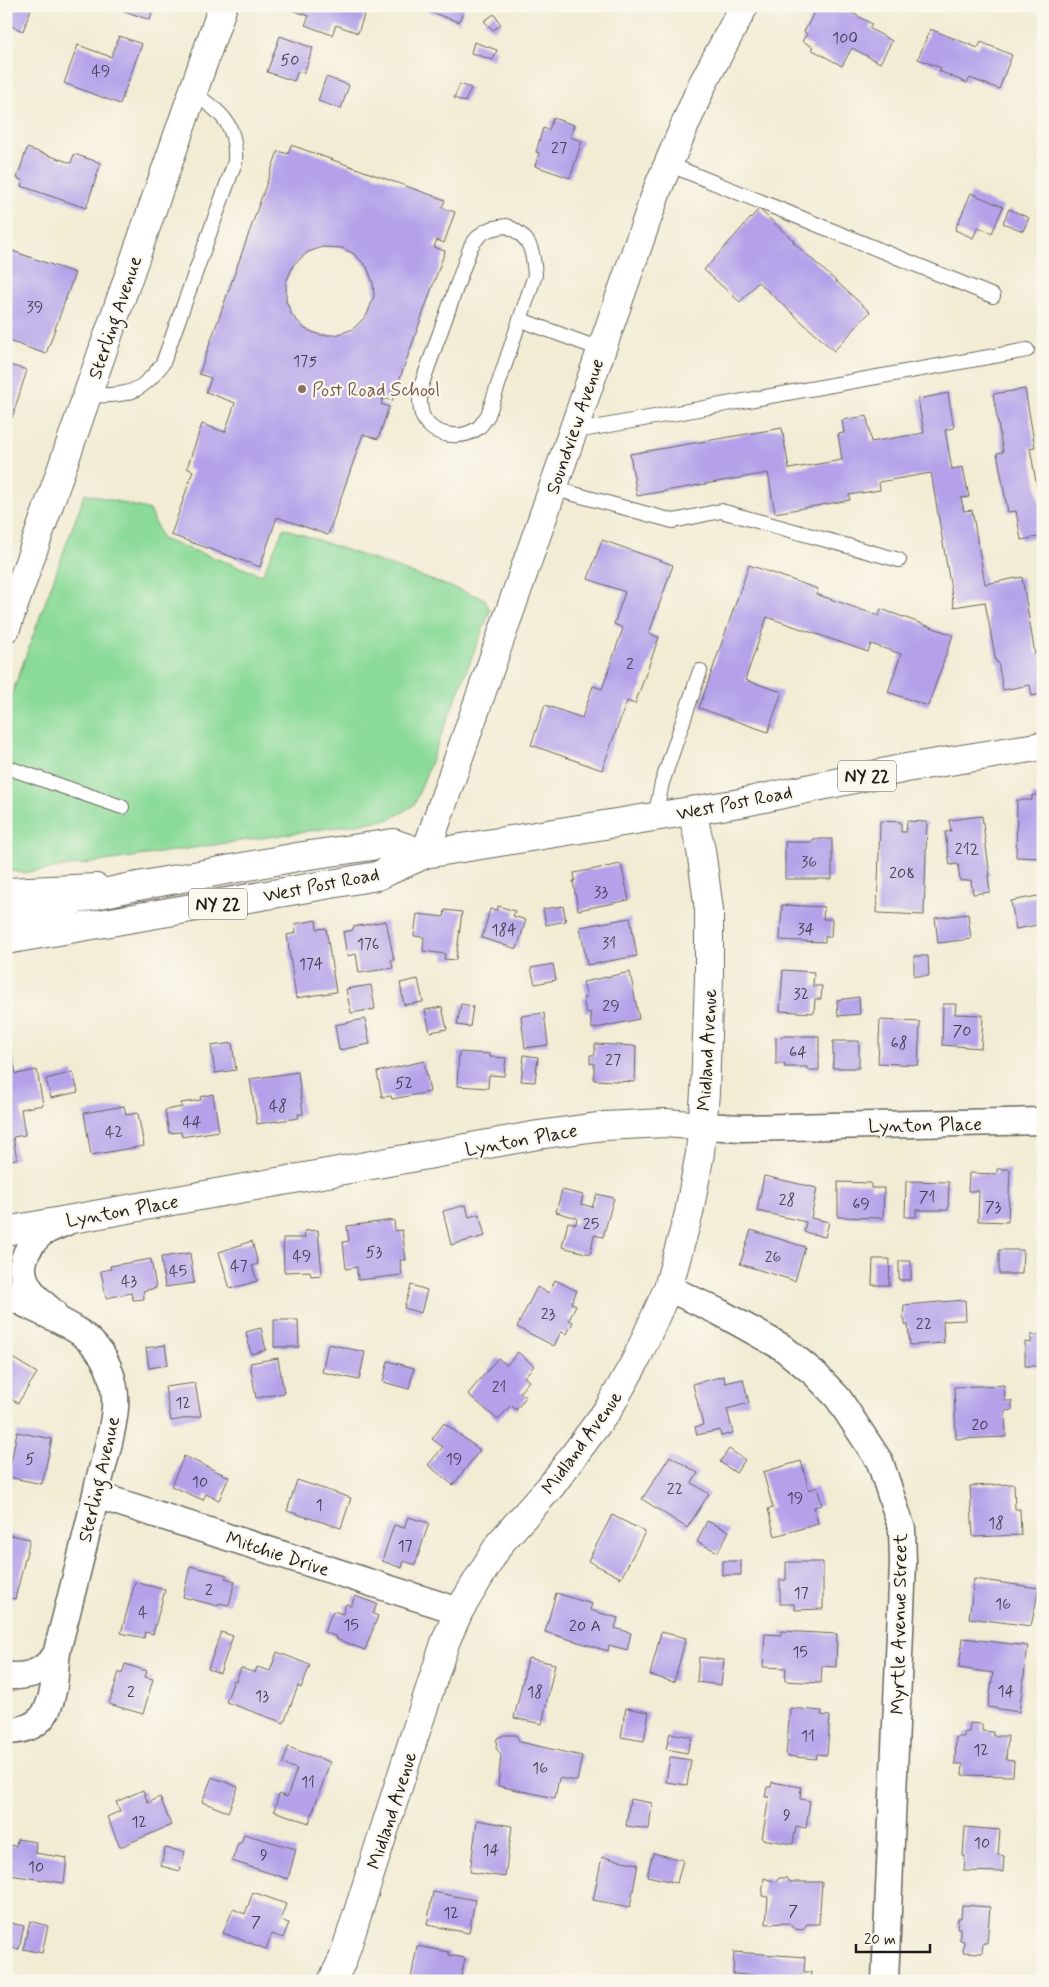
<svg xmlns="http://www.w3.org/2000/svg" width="1049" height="1987" font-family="Mynerve,sans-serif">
  <rect width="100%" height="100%" fill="#fbf7ec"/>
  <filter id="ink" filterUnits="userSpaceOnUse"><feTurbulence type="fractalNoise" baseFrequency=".02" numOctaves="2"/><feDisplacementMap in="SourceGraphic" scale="10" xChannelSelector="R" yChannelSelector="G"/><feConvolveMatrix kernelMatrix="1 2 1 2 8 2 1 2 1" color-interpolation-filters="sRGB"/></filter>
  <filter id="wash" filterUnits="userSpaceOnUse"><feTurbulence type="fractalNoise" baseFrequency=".0096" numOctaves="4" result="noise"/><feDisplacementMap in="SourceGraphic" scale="20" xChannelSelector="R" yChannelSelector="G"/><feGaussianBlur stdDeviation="1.12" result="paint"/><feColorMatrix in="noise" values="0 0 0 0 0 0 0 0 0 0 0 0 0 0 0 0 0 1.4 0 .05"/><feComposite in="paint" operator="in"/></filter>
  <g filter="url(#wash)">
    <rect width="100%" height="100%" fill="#f2ecd4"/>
    <path fill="#8ada99" stroke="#537b5a" d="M85 493 150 510 162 539 262 575 284 528 485 599 490 611 414 805 391 819 23 873 6 870V710Z"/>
    <g id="blocks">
      <path fill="#b4a1ea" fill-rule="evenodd" d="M6 6H32L23 31 6 24Z
        M110 6H154L150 20Z
        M294 6H367L358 33 336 25 332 35 305 25 309 16 292 10Z
        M413 6H465L459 22Z
        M821 6H840L872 24 869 28 892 41 880 63 852 48 842 66 811 49 813 47 802 41 807 34 804 32 815 11 818 12Z
        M494 14 501 25 493 30 484 21Z
        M930 29 978 48 981 42 1012 55 999 89 970 78 967 83 939 71 941 68 918 59Z
        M119 36 142 44 120 104 64 83 78 45 111 57Z
        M280 36 313 48 304 73 298 71 294 81 267 72Z
        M474 42 497 50 493 60 471 53Z
        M326 77 349 85 341 109 318 101Z
        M460 84 471 88 465 102 454 98Z
        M553 118 574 125 570 137 582 141 570 178 535 166 539 153 536 152 543 128 549 130Z
        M291 145 445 200 442 208 455 212 444 243 437 240 434 247 445 251 392 401 383 398 381 404 389 407 378 439 363 434 328 535 277 517 260 567 171 535 193 471 187 468 202 424 225 432 235 403 206 392 211 378 199 374 278 151 288 154ZM323 247 342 248 354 254 367 267 373 283 374 296 367 315 353 329 336 335H320L305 329 292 315 286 301V282L294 264 308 252Z
        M27 148 71 163 74 154 101 163 86 208 21 186 23 181 17 178Z
        M971 193 1003 207 992 233 978 227 973 238 955 230Z
        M759 209 794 241 793 242 870 312 834 351 758 282 740 302 704 270Z
        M1009 209 1029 218 1023 231 1003 223Z
        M7 249 75 273 46 354 6 340Z
        M6 364 27 370 12 418 6 416Z
        M1025 389 1035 447 1030 448 1040 504H1043V536L1021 540 1016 511 1008 512 997 453 1003 452 993 394Z
        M948 393 954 428 945 430 952 469 963 467 969 497 961 498 964 511 972 510 985 584 1022 577 1035 654 1043 652V694L1032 696 1030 685 1003 690 998 662H996L985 602 954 607 931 473 879 482 880 490 849 495 850 500 775 513 768 473 637 496 630 454 782 428 789 469 842 460 838 434 844 433 842 420 867 416 871 442 924 433 918 399Z
        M602 540 673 565 649 634 659 637 635 704 627 701 602 770 531 745 545 705 582 718 593 686 602 689 623 628 614 624 625 592 588 579Z
        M749 565 818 589 816 594 879 616 881 609 953 635 928 706 888 692 901 654 871 644 868 652 767 617 745 680 782 692 768 732 699 708Z
        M1032 795H1043V858L1016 857 1017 800H1032Z
        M982 816 990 876H988L990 892 973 894 971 880 960 881 958 864 950 865 945 832 951 831 949 820Z
        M880 821 901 822V832H906L907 821 927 822 924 915 877 913Z
        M813 839H832V879H785V842H813Z
        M621 864 629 900 578 910 573 881H575L574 873Z
        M1043 895V924L1016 929 1011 901Z
        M782 905 824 907 823 919H832L831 937H825V942L780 940Z
        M498 906 515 911 513 916 526 920 517 949 482 938 490 909 497 910Z
        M563 906 566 921 546 925 543 909Z
        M445 910 462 912 456 960 444 959 445 954 423 951 424 937 414 936 417 914 444 917Z
        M968 914 971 939 938 943 935 918Z
        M630 918 637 956 587 965 580 927Z
        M316 920 317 929 326 928 336 992 296 998 287 935 296 933 295 924Z
        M386 921 394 960H391L393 968 359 973 356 954 347 956 343 932 353 930V927Z
        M914 956H928L929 976H914Z
        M553 964 556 980 535 984 531 968Z
        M783 970 814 972 813 986H822L821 999H815L814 1013 780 1011Z
        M630 972 639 1019 592 1029 590 1012 586 1013 583 998 587 997 583 982Z
        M418 979 423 1002 404 1005 400 983Z
        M371 985 375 1009 351 1013 346 989Z
        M859 997 860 1014 838 1016 837 1000Z
        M461 1004 473 1006 470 1027 457 1025Z
        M943 1004H956L955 1014 983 1015 981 1048 942 1045Z
        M442 1007 447 1029 430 1032 425 1010Z
        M544 1013 548 1045 525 1048 521 1016Z
        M365 1019 370 1044 339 1050 335 1025Z
        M880 1020 920 1022 918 1065 878 1063Z
        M6 1029 16 1074 37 1070 43 1105 21 1109 25 1135 13 1137 17 1159 6 1161Z
        M782 1036H819V1070H807V1067H784L785 1064H776V1037L782 1038Z
        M833 1041H859V1068H833Z
        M232 1043 236 1070 215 1073 211 1046Z
        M595 1044 636 1046 635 1082 594 1080V1063L590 1064V1055H595Z
        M459 1052 490 1054V1057L506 1058 504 1076 489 1075 488 1088 457 1086Z
        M524 1055 538 1057 535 1082 521 1081Z
        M424 1061 430 1092 392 1099 391 1096 382 1097 377 1072Z
        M73 1072 78 1092 51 1098 46 1079Z
        M298 1072 303 1114H298L299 1118 257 1124 250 1079Z
        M213 1094 219 1131 182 1137 181 1132 169 1133 165 1110 182 1107 181 1103 201 1100 200 1097Z
        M124 1106 126 1115 138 1113 144 1146 91 1155 84 1113Z
        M997 1169H1010L1008 1222 978 1221 979 1191H968L969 1173 997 1174Z
        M764 1176 817 1188 811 1218 829 1222 825 1237 804 1232 806 1222 757 1211Z
        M906 1181 949 1182 948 1210H916V1217H905Z
        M838 1182 871 1183V1188H884L883 1218 838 1217Z
        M562 1190 583 1195 581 1204 592 1207 597 1194 614 1198 603 1237 594 1235 590 1254 562 1247 568 1222 576 1224 577 1218 556 1212Z
        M466 1205 469 1217 479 1214 485 1236 451 1245 443 1211Z
        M394 1220 395 1231 402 1230 406 1260H400L402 1275 358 1280 357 1267 346 1269 343 1242 349 1241 347 1226Z
        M318 1230 322 1275 311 1276 310 1271 284 1272 283 1238H305L304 1231Z
        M751 1230 805 1247 795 1281 740 1264Z
        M252 1241 258 1264 252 1266 257 1281 230 1289 219 1252Z
        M999 1250H1023L1022 1274H999Z
        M190 1253 194 1283 165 1287 161 1257Z
        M151 1259 156 1288 143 1291 144 1299 133 1300 131 1293 106 1298 101 1271 111 1269 110 1266Z
        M873 1259H890L889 1285H872Z
        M899 1261H911V1280H899Z
        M555 1280 577 1291 571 1303 576 1305 569 1320 573 1322 567 1334 561 1332 554 1346 517 1327 537 1287 549 1293Z
        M411 1285 427 1290 421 1313 404 1308Z
        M965 1300 966 1320 943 1321 944 1343 910 1345 908 1325H905V1320L903 1319 904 1305Z
        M274 1320H298L299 1347H274Z
        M261 1328 266 1350 251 1354 246 1332Z
        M1031 1335H1043V1366H1025V1342L1031 1343Z
        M328 1344 365 1352 359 1380 322 1372Z
        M165 1345 168 1365 149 1368 146 1348Z
        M518 1352 534 1366 524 1377 529 1381 520 1392 526 1397 516 1410 511 1405 498 1420 468 1394 498 1358 507 1365Z
        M6 1354 37 1373 18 1403 6 1396Z
        M278 1358 284 1393 256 1398 250 1363Z
        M388 1361 414 1368 409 1389 383 1382Z
        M724 1376 725 1383 743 1379 749 1403 727 1409 733 1433 721 1436 720 1430 697 1435 695 1427 703 1425 693 1384Z
        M195 1383 201 1416 171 1421 165 1387Z
        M1004 1385 1005 1401H1012V1410L1005 1411 1006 1437 956 1439 954 1387Z
        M444 1423 480 1450 453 1485 428 1465 443 1447 432 1439Z
        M17 1432 52 1439 42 1484 8 1477Z
        M729 1449 745 1460 736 1473 720 1462Z
        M184 1456 229 1477 219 1500 206 1494 203 1500 171 1486Z
        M670 1456 698 1473 692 1483 709 1494 687 1528 642 1499Z
        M801 1461 809 1490 817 1487 822 1505 814 1507 818 1524 775 1536 768 1509 773 1508 763 1472Z
        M297 1480 351 1498 341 1528 287 1511Z
        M1014 1484 1015 1509H1020L1021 1535 973 1537 970 1486Z
        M612 1515 645 1532 621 1578 588 1561Z
        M408 1517 429 1523 415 1565 404 1561 402 1568 382 1561 394 1525 404 1528Z
        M707 1521 729 1531 718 1552 697 1542Z
        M6 1534 30 1539 15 1599 6 1597Z
        M722 1561H741V1575H722Z
        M786 1562H823V1609L795 1610 794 1604H780V1580H786Z
        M190 1566 227 1575 225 1578 235 1581 229 1605 219 1603 218 1606 183 1597Z
        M974 1579 1039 1588 1031 1626 969 1618Z
        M135 1582 165 1590 153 1634 145 1632 144 1638 121 1633Z
        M556 1593 592 1604 590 1610 618 1618 615 1628 631 1633 627 1650 609 1645 608 1651 545 1632Z
        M355 1596 377 1604 373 1614 378 1616 365 1650 336 1639 337 1637 324 1632 333 1611 343 1614 346 1604 351 1606Z
        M781 1631 837 1634 836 1667 822 1666 821 1683 785 1681 786 1668 763 1667 765 1634 781 1635Z
        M221 1632 233 1636 220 1673 208 1669Z
        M661 1632 686 1638 674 1682 650 1675Z
        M963 1638 1028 1646 1019 1712 988 1707 993 1673 959 1668Z
        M277 1652 310 1665 301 1688 298 1686 284 1723 226 1702 234 1680 236 1681 241 1668 255 1673 257 1667 270 1671Z
        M699 1657 724 1660 721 1685 697 1682Z
        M528 1658 555 1664 542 1724 514 1718Z
        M125 1664 147 1671 145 1677 153 1679 143 1714 109 1704 119 1672 122 1674Z
        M626 1708 649 1712 644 1741 621 1737Z
        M790 1708 822 1711 821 1715 830 1716 827 1755 817 1754 816 1759 786 1756Z
        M970 1723 982 1724V1731L993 1732V1736H1008L1006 1760 1014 1761 1013 1776 962 1775 963 1764H955L956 1737H964V1732H969Z
        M670 1733 692 1737 687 1753 666 1749Z
        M504 1735H516L520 1742 582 1756 577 1781 559 1778 555 1798 498 1786 501 1755 496 1748 497 1738Z
        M288 1747 330 1762 309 1823 274 1811 279 1794 287 1797 297 1769 283 1764Z
        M670 1757 691 1760 687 1785 666 1782Z
        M212 1777 238 1787 228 1812 202 1802Z
        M772 1782 801 1787 800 1799 810 1801 806 1828 796 1826 793 1844 762 1839 769 1797H765L767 1787H771Z
        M143 1790 148 1803 160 1797 171 1825 120 1847 107 1817 120 1811 116 1802Z
        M630 1799 652 1803 649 1829 626 1826Z
        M477 1820 512 1826 505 1877 470 1872Z
        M965 1827 1000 1830 998 1855 1004 1856 1003 1872 964 1871 965 1856H963Z
        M244 1834 296 1849 288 1879 232 1861 238 1843H241Z
        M17 1839 36 1842 35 1853 67 1858 64 1883 9 1875V1880H6L7 1845 16 1846Z
        M165 1848 185 1852 180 1871 161 1866Z
        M653 1853 683 1860 677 1883 647 1876Z
        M602 1857 638 1864 630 1907 593 1900Z
        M764 1878 776 1882 779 1878H787L790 1882H822L819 1924H807L803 1930 794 1929 789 1923 766 1924 768 1897 762 1896Z
        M253 1892 286 1904 280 1920 289 1923 283 1938 272 1934 266 1949 223 1933 233 1909 245 1914Z
        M433 1892 475 1900 469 1933 427 1925Z
        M962 1905 990 1907 987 1943H983L982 1953 963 1952 964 1941 960 1940V1928H957L958 1918H961Z
        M30 1921 48 1926 42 1953 23 1949Z
        M6 1922 24 1926 19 1949 6 1947Z
        M417 1946 449 1952V1955L465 1958 460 1981H421L411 1979Z
        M734 1952 805 1957 804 1972H811L810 1981H768V1976L733 1974Z"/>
    </g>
  </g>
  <g filter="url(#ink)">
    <use href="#blocks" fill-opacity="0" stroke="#67655c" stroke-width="1"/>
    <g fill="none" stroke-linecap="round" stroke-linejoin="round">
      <g stroke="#67655c" stroke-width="16">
        <path id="service" d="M668 164 993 296
          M507 226C531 237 533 250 535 275L488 415C485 419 482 425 478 428 462 440 433 437 423 417 419 408 420 398 420 389L471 246C482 230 489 228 507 226Z
          M521 320 600 349
          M87 396C126 394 139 397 163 363L235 162C237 124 222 113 193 93
          M571 432 1027 350
          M552 488 673 521 721 511 899 560
          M6 767 122 807
          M655 817 662 783 700 671"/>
      </g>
      <g stroke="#67655c" stroke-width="29">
        <path id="minor" d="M703 1126 743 1128 1043 1121
          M668 1288 719 1312 782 1347 815 1374 838 1398 880 1462 902 1529 903 1563 885 1981
          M6 1293C42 1318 89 1322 108 1367 113 1379 116 1395 115 1408 113 1434 104 1460 98 1485 86 1539 72 1593 58 1647 53 1669 58 1686 47 1710 39 1726 23 1731 6 1731
          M53 1312C33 1296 13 1276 28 1250 31 1244 36 1238 41 1234 48 1229 58 1226 66 1222
          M96 1495 459 1611
          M6 1676C30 1677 41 1673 56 1655"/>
      </g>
      <g stroke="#67655c" stroke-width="30">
        <path id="tertiary" d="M6 628 223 6
          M425 854 658 188 702 85 744 6
          M6 892 96 888
          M6 1231 538 1135 604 1126 665 1123 703 1126
          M332 1981 343 1959 414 1737 446 1640 459 1611 500 1543 551 1486 609 1408 636 1360 668 1288 689 1213 700 1153 705 1093 709 977V910L701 850 692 811"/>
      </g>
      <g stroke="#67655c" stroke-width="30">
        <path id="primary" d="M6 912 55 904 127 888 303 856 393 843 425 854
          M6 940 377 876 425 854 740 803 906 768 1043 746"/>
      </g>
      <use href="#service" stroke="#fff" stroke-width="14"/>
      <use href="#minor" stroke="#fff" stroke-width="26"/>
      <use href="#tertiary" stroke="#fff" stroke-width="28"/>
      <use href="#primary" stroke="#fff" stroke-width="28"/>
    </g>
  </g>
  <circle fill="#8d6e63" stroke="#fbf7ec" stroke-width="2" cx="302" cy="389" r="5"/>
  <g text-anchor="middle" stroke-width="4.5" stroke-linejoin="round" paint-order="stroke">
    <g font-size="16" fill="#423d50">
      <text x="845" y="43">100</text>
      <text x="290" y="65">50</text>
      <text x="101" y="76">49</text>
      <text x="559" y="153">27</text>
      <text x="35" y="312">39</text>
      <text x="305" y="366">175</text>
      <text x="630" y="669">2</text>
      <text x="967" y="854">212</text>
      <text x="809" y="867">36</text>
      <text x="902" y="878">208</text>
      <text x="601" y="897">33</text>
      <text x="806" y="934">34</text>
      <text x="504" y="935">184</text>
      <text x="609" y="948">31</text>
      <text x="368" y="949">176</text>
      <text x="311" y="969">174</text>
      <text x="801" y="999">32</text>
      <text x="611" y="1011">29</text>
      <text x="962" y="1036">70</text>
      <text x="899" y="1048">68</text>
      <text x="798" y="1057">64</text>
      <text x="613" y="1065">27</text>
      <text x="404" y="1088">52</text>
      <text x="278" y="1111">48</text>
      <text x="192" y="1127">44</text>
      <text x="114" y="1137">42</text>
      <text x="927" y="1202">71</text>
      <text x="787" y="1205">28</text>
      <text x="861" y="1209">69</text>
      <text x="993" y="1212">73</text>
      <text x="591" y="1229">25</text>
      <text x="374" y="1257">53</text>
      <text x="302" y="1261">49</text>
      <text x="773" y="1262">26</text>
      <text x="239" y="1271">47</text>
      <text x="178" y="1276">45</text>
      <text x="129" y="1286">43</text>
      <text x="548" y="1319">23</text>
      <text x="924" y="1329">22</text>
      <text x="499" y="1392">21</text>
      <text x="183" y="1408">12</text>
      <text x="980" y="1430">20</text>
      <text x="30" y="1464">5</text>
      <text x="454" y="1464">19</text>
      <text x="200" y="1487">10</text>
      <text x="675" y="1494">22</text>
      <text x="795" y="1503">19</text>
      <text x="319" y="1510">1</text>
      <text x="996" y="1528">18</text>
      <text x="405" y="1551">17</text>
      <text x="209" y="1595">2</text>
      <text x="801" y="1598">17</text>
      <text x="1003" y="1609">16</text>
      <text x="143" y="1617">4</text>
      <text x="351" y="1630">15</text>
      <text x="585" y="1631">20 A</text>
      <text x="800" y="1657">15</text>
      <text x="1006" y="1696">14</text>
      <text x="131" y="1697">2</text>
      <text x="535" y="1697">18</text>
      <text x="262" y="1701">13</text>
      <text x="808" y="1741">11</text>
      <text x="981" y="1755">12</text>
      <text x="540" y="1773">16</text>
      <text x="308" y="1787">11</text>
      <text x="787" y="1820">9</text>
      <text x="139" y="1827">12</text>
      <text x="982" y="1848">10</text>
      <text x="491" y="1855">14</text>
      <text x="264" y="1860">9</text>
      <text x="36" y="1872">10</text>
      <text x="793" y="1916">7</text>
      <text x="451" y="1918">12</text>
      <text x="256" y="1927">7</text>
    </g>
    <g fill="#fbf7ec" stroke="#5f5e5a" stroke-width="1">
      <rect x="838" y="760.5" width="58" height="31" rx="4"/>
      <rect x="189" y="888.5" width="58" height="31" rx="4"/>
    </g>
    <g font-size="18" font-weight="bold" fill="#1c1c1c">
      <text x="867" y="782">NY 22</text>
      <text x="218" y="910">NY 22</text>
    </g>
    <g font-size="19" fill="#1c1c1c" stroke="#fbf7ec">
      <text transform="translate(114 317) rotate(-71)" y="7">Sterling Avenue</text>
      <text transform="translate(574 426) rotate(-71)" y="7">Soundview Avenue</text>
      <text transform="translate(734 802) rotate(-11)" y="7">West Post Road</text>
      <text transform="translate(321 884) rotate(-11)" y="7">West Post Road</text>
      <text transform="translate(706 1050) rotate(-87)" y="7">Midland Avenue</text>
      <text transform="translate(925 1124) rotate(-1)" y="7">Lynton Place</text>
      <text transform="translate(521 1139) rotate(-10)" y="7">Lynton Place</text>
      <text transform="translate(122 1210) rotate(-10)" y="7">Lynton Place</text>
      <text transform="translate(581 1442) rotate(-54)" y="7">Midland Avenue</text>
      <text transform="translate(98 1479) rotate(-77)" y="7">Sterling Avenue</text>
      <text transform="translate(278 1553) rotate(18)" y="7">Mitchie Drive</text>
      <text transform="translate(898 1624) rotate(-89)" y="7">Myrtle Avenue Street</text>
      <text transform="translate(391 1810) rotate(-72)" y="7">Midland Avenue</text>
    </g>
    <g font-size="19" fill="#785e54" stroke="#fbf7ec" text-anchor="start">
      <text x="312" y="396">Post Road School</text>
    </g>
  </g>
  <rect width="1049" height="1987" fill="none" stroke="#fbf7ec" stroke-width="25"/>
  <path d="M856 1944v8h74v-8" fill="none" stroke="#1c1c1c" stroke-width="2.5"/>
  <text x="864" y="1944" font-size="15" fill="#1c1c1c" stroke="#fbf7ec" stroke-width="4" paint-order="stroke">20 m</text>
</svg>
